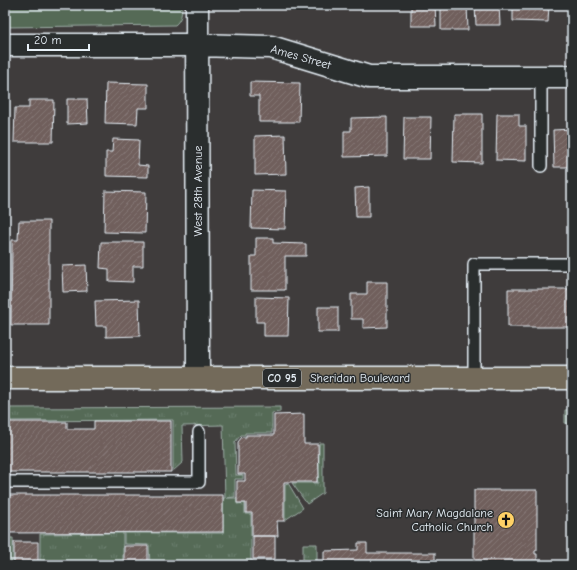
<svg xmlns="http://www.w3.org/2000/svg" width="577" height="570" font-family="'Comic Neue',sans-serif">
  <defs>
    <pattern id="grass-tufts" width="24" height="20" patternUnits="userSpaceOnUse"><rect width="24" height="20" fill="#546a56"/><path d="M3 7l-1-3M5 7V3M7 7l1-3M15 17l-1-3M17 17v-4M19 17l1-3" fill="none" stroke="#6d806f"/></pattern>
    <pattern id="building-hatch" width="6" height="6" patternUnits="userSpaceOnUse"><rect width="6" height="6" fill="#705e5c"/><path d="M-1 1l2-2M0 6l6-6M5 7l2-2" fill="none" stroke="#847674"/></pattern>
  </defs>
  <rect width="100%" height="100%" fill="#3f3c3c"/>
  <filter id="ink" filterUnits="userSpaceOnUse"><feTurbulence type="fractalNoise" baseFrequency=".025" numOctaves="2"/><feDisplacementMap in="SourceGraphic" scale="8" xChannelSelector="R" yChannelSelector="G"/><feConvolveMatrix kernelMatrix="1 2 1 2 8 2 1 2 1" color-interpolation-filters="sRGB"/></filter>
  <g filter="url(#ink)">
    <path fill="url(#grass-tufts)" stroke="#9eaea7" d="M280 407V412L272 413V433H245V435H241L235 442 236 475H243V479H235V497L227 498H237V504L245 503V514H251V561H253V565H150L149 545 124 544V533H223V498H225L223 425 182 426 183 462 173 471V420L5 421V408Z
      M565 410H572V565V424L565 423Z
      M319 443H323V493L307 504 292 483H318L317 477H319Z
      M288 483 303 508 285 520V484Z
      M123 533V565H40V534Z
      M5 538H13V565H5Z
      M303 544H317V565H303Z"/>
    <path fill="#546a56" stroke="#9eaea7" d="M5 5H182C182 14 181 20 175 25L5 27Z"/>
    <path fill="url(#building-hatch)" stroke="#e8f1f8" d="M411 5H435L436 26H411Z
      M441 5H467L468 30H441Z
      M475 5H499L500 25H476Z
      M513 5H549L548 22 513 21Z
      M569 5H572V22H569Z
      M250 82 300 83 299 122H259V96H250Z
      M106 83 148 84V108H138L137 124 105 123Z
      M67 99H87L88 123 67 124Z
      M29 100H54L53 142H14L15 108H29Z
      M454 114H482V163L453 162Z
      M497 114H519V126H526V161L496 160Z
      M387 117V156L344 157V131H351V118Z
      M404 117H431L430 159H403Z
      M572 129V167H554L553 130Z
      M285 135 286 174 255 175V136Z
      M113 139 139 140 138 165 148 166V177L106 176V152H112Z
      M369 187V217H356L355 188Z
      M252 190 286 191 285 229 251 228Z
      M105 191 146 192 145 233 104 232Z
      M19 221H49V325H11L12 240H18Z
      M256 238H273V243L306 244V256H285V290H251V256H256Z
      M101 242H143V266H133V282L109 281V269L100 268Z
      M86 265 87 291 63 292 62 266Z
      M367 282H387V327L363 328V319H351V294H367Z
      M508 289H572V327H508Z
      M256 297 289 298 288 336H264V322H256Z
      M139 300 140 336 106 337V326H96L95 301Z
      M318 307H338V332H318Z
      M304 414V444H318L319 477H317V482H284V521H277L278 536H252V513H246V503H237V481H245V474H238V442L242 437H246V435H274V415Z
      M94 421H171V472H5V422H67V429H94Z
      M474 490H537V550L535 551V554H537V561H533V565H474Z
      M5 495H223V532L5 533Z
      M253 536H275V559H253Z
      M14 542H38V565H14Z
      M358 543H367V553H435V565H450H324V551L358 550Z
      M124 546H148V565H124Z"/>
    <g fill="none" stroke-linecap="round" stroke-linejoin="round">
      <g stroke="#e8f1f8" stroke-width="14">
        <path id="lane" d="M541 166V77
          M474 378V264H572
          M5 482H199V432"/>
      </g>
      <g stroke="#e8f1f8" stroke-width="25">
        <path id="street" d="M197 5 198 378
          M5 45H197L271 47 369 77H572"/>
      </g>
      <g stroke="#e8f1f8" stroke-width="25">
        <path id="primary" d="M5 378H572"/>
      </g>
      <use href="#lane" stroke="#2a2d2e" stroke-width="11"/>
      <use href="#street" stroke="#2a2d2e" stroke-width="22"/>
      <use href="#primary" stroke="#736b5a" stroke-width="22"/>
    </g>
  </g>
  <defs>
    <g id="church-disc" transform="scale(0.9)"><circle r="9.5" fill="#ffd166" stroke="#2a2d2e"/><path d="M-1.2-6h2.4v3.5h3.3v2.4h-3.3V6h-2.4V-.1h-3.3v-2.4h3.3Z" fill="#111"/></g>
  </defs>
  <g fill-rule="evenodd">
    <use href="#church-disc" x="506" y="520"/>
  </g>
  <g text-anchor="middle" stroke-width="3" stroke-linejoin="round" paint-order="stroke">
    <rect fill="#2a2d2e" stroke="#afb6bb" stroke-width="1" x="263" y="369" width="38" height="18" rx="3"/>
    <g font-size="11" font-weight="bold" fill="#e8f1f8">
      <text x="282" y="382">CO 95</text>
    </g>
    <g font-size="12" fill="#e8f1f8" stroke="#2a2d2e">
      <text transform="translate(301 57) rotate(16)" y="4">Ames Street</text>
      <text transform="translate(198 191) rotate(-90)" y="4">West 28th Avenue</text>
      <text x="360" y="382">Sheridan Boulevard</text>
    </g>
    <g font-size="12" fill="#e8f1f8" stroke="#2a2d2e" text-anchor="end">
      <text x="493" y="517">Saint Mary Magdalane<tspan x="493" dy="14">Catholic Church</tspan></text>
    </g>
  </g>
  <rect width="577" height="570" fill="none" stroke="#2a2d2e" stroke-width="20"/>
  <rect x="10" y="10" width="557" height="550" fill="none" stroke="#e8f1f8" stroke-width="1.5" filter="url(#ink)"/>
  <path d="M28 44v6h61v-6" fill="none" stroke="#e8f1f8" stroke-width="2"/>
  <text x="34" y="44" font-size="12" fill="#e8f1f8" stroke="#2a2d2e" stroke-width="3" paint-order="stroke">20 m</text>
</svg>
